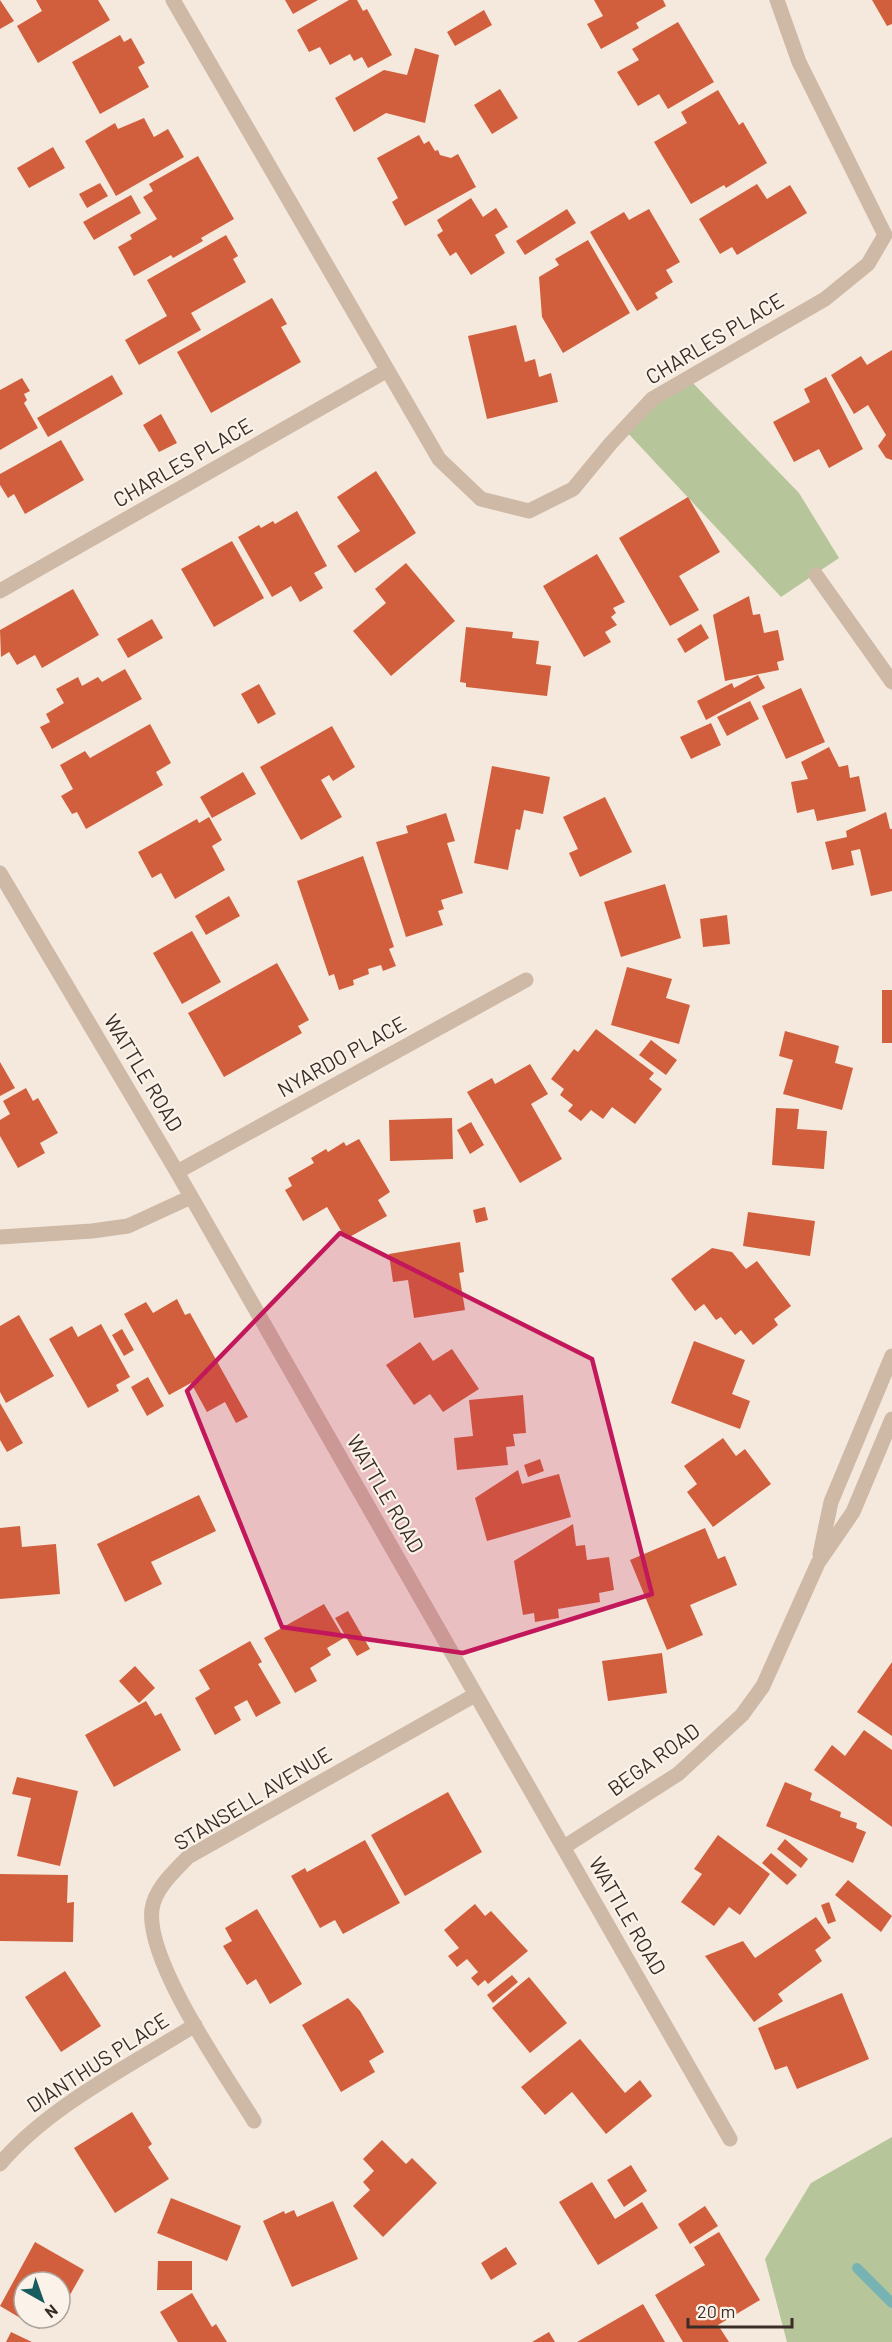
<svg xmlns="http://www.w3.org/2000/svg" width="892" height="2342" font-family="Barlow,sans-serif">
  <rect width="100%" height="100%" fill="#f4e9dc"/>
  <path fill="#b7c59a" d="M688 378 799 493 839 558 781 597 624 429Z
    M892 2137V2342H787L765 2259 811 2183Z"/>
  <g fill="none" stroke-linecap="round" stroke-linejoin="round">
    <path stroke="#78b3b4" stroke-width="10" d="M857 2268 892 2303"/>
  </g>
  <path fill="#d15f3d" d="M0 0 14 21 0 29Z
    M36 0H98L110 20 38 63 17 26 42 11Z
    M285 0H318L293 14Z
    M349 0H357L363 11 367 9 392 55 368 68 362 57 354 61 350 54 330 65 320 47 309 52 297 30Z
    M594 0H663L666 6 636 23 639 28 601 49 587 24 603 16Z
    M872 0H892V24L887 26Z
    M484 10 492 25 455 46 447 32Z
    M678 22 714 82 668 109 659 94 638 106 617 72 639 60 632 49Z
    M120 35 124 42 131 38 145 63 138 67 149 87 100 114 72 62Z
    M415 48 439 55 425 123 386 113 354 132 335 98 384 70 407 75Z
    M500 89 518 118 492 134 474 105Z
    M718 90 739 125 743 122 767 163 726 188 724 185 691 204 654 142 687 123 681 112Z
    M144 118 154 137 168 129 184 157 116 196 85 141 115 123 118 129Z
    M419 135 424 144 429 141 435 151 438 150 440 155 451 158 458 154 476 187 405 226 392 202 398 198 377 158Z
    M53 147 65 168 29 188 17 168Z
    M198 156 234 219 201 238 203 241 173 258 171 255 134 276 118 247 132 239 130 235 157 219 143 197 153 191 149 184Z
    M100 183 108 196 87 208 79 194Z
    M757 184 767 199 790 185 807 213 737 255 732 247 720 254 699 219Z
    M131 195 141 213 94 240 83 222Z
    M471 198 483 217 496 208 508 227 495 235 505 253 471 275 456 252 450 256 437 235 443 231 437 220Z
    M567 209 576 223 525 255 516 241Z
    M649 209 680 262 666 270 673 282 655 293 658 298 637 311 590 232 624 212 629 220Z
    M226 235 238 256 233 259 246 282 191 313 201 330 139 365 125 340 167 316 147 280Z
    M588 240 630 313 563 353 542 317 539 277 559 265 555 259Z
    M272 298 287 324 281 327 301 362 211 413 177 352Z
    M516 325 525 362 535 359 539 377 551 373 558 402 487 419 468 336Z
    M892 350V460L886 458 878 446 886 435 868 405 854 414 831 375 861 356 867 365Z
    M112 375 123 394 48 437 37 418Z
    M826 377 863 449 829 468 819 449 794 462 773 422 810 402 804 389Z
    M22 378 30 391 24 394 27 400 24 403 38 428 0 450V390Z
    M161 414 177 443 159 452 143 425Z
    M61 440 84 480 25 514 14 494 8 498 0 485V474Z
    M376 471 416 533 355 573 337 546 360 531 337 497Z
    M688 497 720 552 679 576 699 610 670 626 619 538Z
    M297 511 327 566 314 573 323 588 300 602 291 586 272 597 238 537 259 525 261 528 273 521 275 524Z
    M232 541 264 598 214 627 181 569Z
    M597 554 625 602 613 608 616 613 611 617 617 625 605 632 611 642 584 657 543 586Z
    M406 563 455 621 391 676 353 631 386 603 375 589Z
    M73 589 99 635 42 668 35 655 17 665 9 652 1 657 0 630Z
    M749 596 753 615 760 614 764 633 778 630 784 660 777 662 779 670 725 681 713 615Z
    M152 619 163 638 128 658 117 639Z
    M701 624 709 638 685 653 677 639Z
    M466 627 513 632 512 638 539 641 536 664 551 666 547 696 466 687V683L460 682Z
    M125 669 142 699 52 749 40 727 50 722 46 714 64 703 56 689 78 677 82 686 98 677 102 682Z
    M758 675 765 688 706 720 697 701 732 683 734 688Z
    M259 684 276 714 258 724 241 694Z
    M801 688 825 742 786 759 762 706Z
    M750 701 759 719 727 736 717 717Z
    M711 723 721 745 691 759 680 737Z
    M150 724 171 763 156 772 163 785 86 829 77 812 72 814 61 796 73 789 60 765 85 751 90 758Z
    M332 726 355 767 333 781 329 775 321 780 342 817 301 840 260 767Z
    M829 747 839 767 848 765 850 778 859 776 866 811 817 821 814 809 797 813 791 782 808 779 801 762Z
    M492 766 550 777 543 814 524 810 520 830 516 829 508 870 474 863Z
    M243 772 256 794 212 818 200 797Z
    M605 797 632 852 580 877 569 853 578 849 563 817Z
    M886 812 890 829H892V891L871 896 860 849 851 851 854 865 832 870 825 842 847 837 846 831Z
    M446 813 455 841 447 843 463 893 441 900 444 909 438 911 443 925 406 937 376 842 408 833 406 826Z
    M209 817 222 840 212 846 225 870 175 899 161 873 152 878 138 852 197 819 199 823Z
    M363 856 394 947 389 949 396 966 383 971 381 965 368 969 369 974 353 980 354 985 339 990 334 974 329 976 297 881Z
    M665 884 681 938 621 957 604 902Z
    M229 896 240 916 206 935 195 916Z
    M727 915 730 944 703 947 700 919Z
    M192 931 221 982 182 1004 153 953Z
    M277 963 309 1020 298 1026 302 1033 224 1077 188 1013Z
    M627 967 672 979 666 998 690 1005 679 1044 611 1025Z
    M882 990H892V1043H882Z
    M596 1029 654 1073 649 1079 662 1089 635 1124 612 1107 603 1119 591 1110 581 1121 568 1111 573 1105 560 1095 564 1089 551 1079 574 1049 578 1052Z
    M785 1031 839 1046 835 1063 853 1068 842 1110 783 1094 793 1060 779 1056Z
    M651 1040 677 1060 666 1075 639 1055Z
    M0 1062 15 1088 0 1096Z
    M530 1064 548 1094 531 1104 562 1159 520 1183 467 1092 492 1078 495 1084Z
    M26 1088 33 1101 38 1098 58 1133 40 1143 45 1153 18 1168 0 1136V1120L10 1114 3 1101Z
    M776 1108 799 1109 797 1129 827 1131 824 1169 772 1165Z
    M452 1118 453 1159 390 1161 389 1120Z
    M471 1122 484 1145 470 1154 457 1130Z
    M359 1139 390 1192 378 1200 387 1216 346 1239 327 1207 303 1221 285 1190 292 1186 288 1178 314 1163 311 1158 326 1149 328 1152 344 1142 346 1146Z
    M485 1207 488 1220 476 1223 473 1210Z
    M748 1212 815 1221 810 1256 743 1246Z
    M460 1242 464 1272 459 1273 465 1310 414 1318 408 1280 393 1282 389 1254Z
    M712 1248 732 1252 746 1269 757 1261 791 1306 774 1319 778 1325 753 1345 741 1330 735 1335 721 1317 716 1320 704 1304 695 1311 671 1279Z
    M177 1299 185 1315 190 1313 248 1417 236 1423 225 1402 207 1412 191 1383 169 1395 124 1314 146 1302 153 1313Z
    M19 1315 54 1376 6 1403 0 1392V1326Z
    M101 1324 130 1377 116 1385 119 1391 88 1408 49 1339 72 1326 78 1337Z
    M122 1329 134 1350 124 1356 112 1335Z
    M694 1341 745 1360 732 1394 750 1401 740 1429 671 1403Z
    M420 1342 433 1361 452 1349 479 1389 443 1412 430 1394 414 1405 386 1365Z
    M148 1377 164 1406 147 1416 131 1387Z
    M523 1395 526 1433 513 1434 515 1446 506 1447 508 1465 457 1470 454 1438 473 1436 469 1400Z
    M0 1403 23 1443 7 1452 0 1440Z
    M723 1438 736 1456 745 1449 771 1484 713 1527 687 1492 697 1484 684 1466Z
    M540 1459 544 1471 528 1477 524 1465Z
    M518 1470 522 1484 559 1474 571 1517 487 1541 475 1498Z
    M199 1495 216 1531 151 1562 162 1584 125 1602 97 1544Z
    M573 1524 576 1546 585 1545 587 1560 609 1557 614 1590 599 1593 600 1602 558 1609 559 1618 535 1622 534 1613 523 1615 514 1561Z
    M20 1526 22 1547 56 1544 60 1594 0 1599V1528Z
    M705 1528 718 1559 725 1556 737 1585 690 1605 703 1635 667 1650 630 1560Z
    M324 1604 344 1638 327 1648 331 1655 310 1668 317 1681 295 1693 264 1638Z
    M348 1611 370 1649 357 1656 335 1618Z
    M250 1641 262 1662 258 1664 281 1703 256 1717 247 1700 234 1707 241 1720 215 1735 195 1698 210 1689 199 1670Z
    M662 1653 667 1693 608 1701 602 1661Z
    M892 1662V1736L857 1712Z
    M135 1666 155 1688 139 1703 119 1681Z
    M146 1701 155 1716 161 1713 181 1750 114 1787 85 1735Z
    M864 1730 892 1750V1827L814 1770 832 1745 845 1756Z
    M17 1777 78 1791 60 1866 17 1856 31 1798 12 1794Z
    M785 1782 812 1793 810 1800 841 1812 840 1817 857 1823 856 1828 866 1832 853 1863 766 1826Z
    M448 1792 482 1852 405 1896 371 1835Z
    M718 1835 770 1874 740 1915 729 1907 714 1926 681 1902 702 1874 694 1869Z
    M785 1839 808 1859 801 1868 777 1849Z
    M365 1840 400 1903 343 1934 335 1920 320 1928 291 1876 305 1868 307 1872Z
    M771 1853 797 1875 787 1885 762 1863Z
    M0 1874 68 1875 67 1903 74 1902 73 1942 0 1941Z
    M848 1880 892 1916 881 1932 835 1895Z
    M829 1902 836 1921 828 1924 821 1905Z
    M475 1904 485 1916 491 1911 528 1951 488 1984 485 1980 478 1986 471 1978 478 1972 467 1959 457 1967 448 1956 459 1948 444 1930Z
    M257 1909 302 1984 270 2004 256 1979 247 1985 223 1946 232 1941 225 1928Z
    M816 1917 831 1938 815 1950 822 1961 778 1994 783 2001 754 2022 705 1956 743 1941 755 1958Z
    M65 1971 101 2026 61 2052 25 1997Z
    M512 1975 518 1982 493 2003 487 1995Z
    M529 1977 567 2023 530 2053 492 2008Z
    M842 1993 869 2059 797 2089 787 2066 775 2070 758 2028Z
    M348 1998 360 2011 384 2052 369 2061 375 2072 341 2092 302 2025Z
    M580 2039 625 2093 640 2080 652 2096 606 2134 572 2092 545 2115 521 2087Z
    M132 2112 152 2144 148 2147 169 2179 115 2213 74 2148Z
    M382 2140 406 2164 412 2158 437 2183 383 2237 353 2206 370 2190 363 2182 374 2171 363 2159Z
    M631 2165 647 2191 624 2207 607 2180Z
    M592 2182 615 2219 642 2202 658 2228 598 2265 559 2202Z
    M171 2198 241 2226 227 2261 157 2233Z
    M333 2201 358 2259 292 2287 263 2221 284 2211 285 2214 294 2210 297 2217Z
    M705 2206 718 2226 690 2244 678 2224Z
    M719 2232 760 2300 718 2325 729 2342H683L655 2295 705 2265 694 2247Z
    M35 2242 84 2270 62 2309 60 2282H24V2318H45L39 2329 0 2306Z
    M506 2247 517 2264 491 2280 481 2263Z
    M158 2261H192V2290H157Z
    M192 2293 212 2327 216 2324 227 2342H178L160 2312Z
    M643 2304 665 2342H577Z
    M11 2332 32 2342H6Z
    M549 2332 555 2342H532Z"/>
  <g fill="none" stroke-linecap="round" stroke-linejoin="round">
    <path stroke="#ceb8a6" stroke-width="15" d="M173 0 439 459 481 499 529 511 573 489 611 443 652 399 825 299 868 264 885 235 799 62 777 0
      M816 575 892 682
      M0 591 386 371
      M0 873 177 1172 730 2139
      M177 1172 526 980
      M0 1237 92 1231 128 1226 191 1197
      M820 1554 831 1502 892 1356
      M564 1847 678 1774 742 1715 763 1686 818 1563 853 1512 892 1419
      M254 2121C226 2075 145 1961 152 1909 155 1888 175 1871 188 1857L475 1695
      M0 2164C47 2107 133 2064 195 2025"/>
  </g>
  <path fill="#c2185b" fill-opacity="0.2" stroke="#c2185b" stroke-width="4.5" stroke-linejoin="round" d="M340 1233 592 1359 652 1594 463 1653 282 1627 187 1391Z"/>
  <g text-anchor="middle" stroke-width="4.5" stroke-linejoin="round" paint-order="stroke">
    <g font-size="21" fill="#3a2d28" stroke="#fbf3e9">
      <text transform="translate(715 339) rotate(-31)" y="7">CHARLES PLACE</text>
      <text transform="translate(183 463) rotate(-30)" y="7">CHARLES PLACE</text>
      <text transform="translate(342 1057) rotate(-29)" y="7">NYARDO PLACE</text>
      <text transform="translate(143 1073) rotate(59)" y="7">WATTLE ROAD</text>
      <text transform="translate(385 1494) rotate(60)" y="7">WATTLE ROAD</text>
      <text transform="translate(654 1760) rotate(-36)" y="7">BEGA ROAD</text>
      <text transform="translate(253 1799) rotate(-31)" y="7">STANSELL AVENUE</text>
      <text transform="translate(627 1916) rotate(60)" y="7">WATTLE ROAD</text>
      <text transform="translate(98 2063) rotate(-33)" y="7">DIANTHUS PLACE</text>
    </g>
  </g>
  <g transform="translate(42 2300) rotate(140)"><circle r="28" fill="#fbf3e9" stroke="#aea49c" stroke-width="1.5"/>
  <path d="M0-4.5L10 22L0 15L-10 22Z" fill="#195c5f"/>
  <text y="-9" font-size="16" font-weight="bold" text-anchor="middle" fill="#3a2d28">N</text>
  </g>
  <path d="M688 2318v9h104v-9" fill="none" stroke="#3a2d28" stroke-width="3"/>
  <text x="697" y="2318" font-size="18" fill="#3a2d28" stroke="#fbf3e9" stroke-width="4.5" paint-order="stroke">20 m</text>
</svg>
